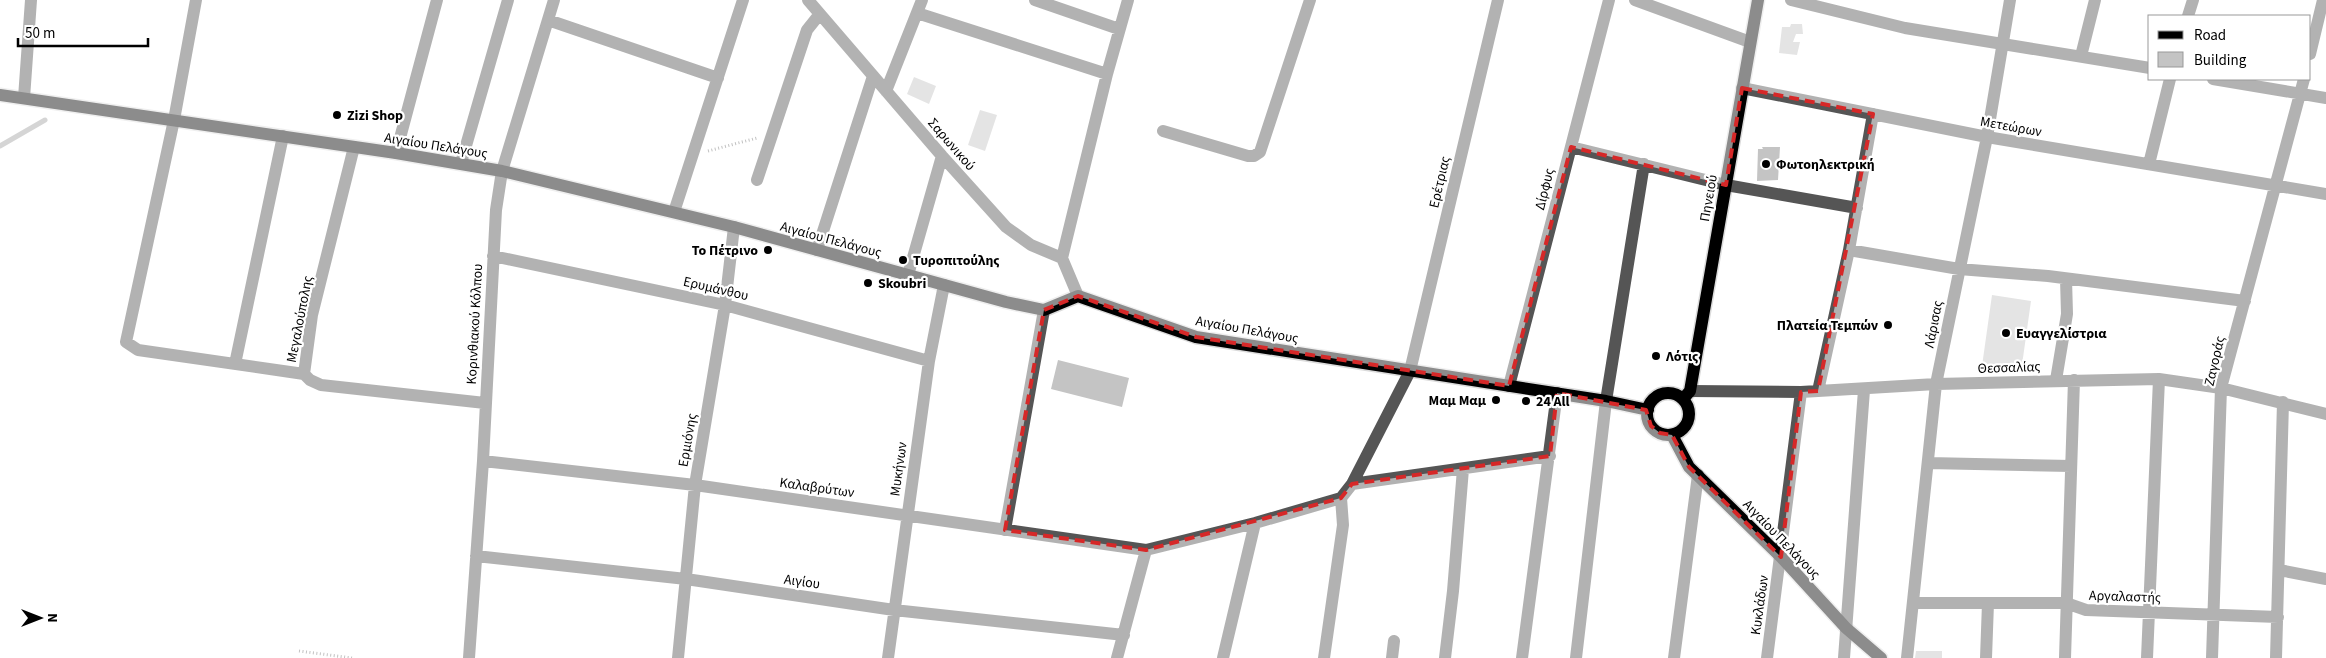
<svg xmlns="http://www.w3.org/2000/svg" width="2326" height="658" font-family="'Source Sans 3',sans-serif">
  <rect width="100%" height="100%" fill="#fff"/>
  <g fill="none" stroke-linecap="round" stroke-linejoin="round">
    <path stroke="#a3a3a3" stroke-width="5" d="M0 146 45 120"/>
  </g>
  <path fill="#c4c4c4" d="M1791 24H1802L1803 34H1796L1793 42H1800L1797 55 1779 53 1782 27H1790Z
    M914 77 936 86 929 104 907 94Z
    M980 110 997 115 985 151 968 145Z
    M1762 147H1780L1778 180 1757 181 1758 149H1763Z
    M1992 295 2031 301 2021 372 1982 366Z
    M1058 360 1129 378 1122 407 1051 389Z
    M1916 651H1942V658H1915Z"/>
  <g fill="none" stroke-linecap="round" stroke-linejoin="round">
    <g stroke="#dbdbdb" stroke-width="15">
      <path id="major" d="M0 95 396 153 502 171 734 227 1006 302 1044 310 1078 296 1196 337 1606 401 1648 410
        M1647 414a21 21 0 1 1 42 0a21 21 0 1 1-42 0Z
        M1683 399 1690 391 1758 0
        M1672 435 1689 467 1781 557 1846 628 1881 658"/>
    </g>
    <path stroke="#777" stroke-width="3" stroke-dasharray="1 2.5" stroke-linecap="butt" d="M708 151 757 138
      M299 651 352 658"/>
    <path stroke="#555" stroke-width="12" d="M196 0 174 120 126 342 138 350 304 374
      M808 0 942 156 1006 227 1031 245 1062 258 1078 296
      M1035 0 1119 29
      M1635 0 1750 42
      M1791 0 1905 28 2150 68
      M917 13 1107 74
      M2188 16 2193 0
      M548 20 718 78
      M2310 54 2323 0
      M2081 56 2095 0
      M2213 79 2326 98
      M1742 88 1987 137 2326 194
      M886 91 922 0
      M24 98 31 0
      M1163 131 1248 156H1254L1260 152 1310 0
      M1571 147 1726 185 1857 208
      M396 153 437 0
      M461 163 508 0
      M2149 164 2170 79
      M757 180 807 30 819 15
      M674 212 743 0
      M817 250 873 76
      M1849 250 1959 269 2048 276 2245 301
      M493 256 725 305 929 361
      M1062 258 1107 74 1128 0
      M908 275 942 156
      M235 364 283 136
      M304 374 312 315 354 147
      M304 374 310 380 321 385 485 403
      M2056 380 2067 314 2066 279
      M1509 386 1609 0
      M1690 391 1801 392 1936 384 2159 379 2221 388 2326 414
      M1818 391 1849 250 1873 114
      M483 461 695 485 1146 550 1255 523 1341 498
      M1928 463 2071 466
      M1352 484 1550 456
      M1005 530 1044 310
      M476 556 686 579 894 610 1124 635
      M2279 570 2326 579
      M1913 603H2066L2086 610 2278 617
      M469 658 483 461 496 210 502 171 554 0
      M678 658 695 485 725 305 734 227
      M888 658 929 361 944 285
      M1117 658 1146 550
      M1223 658 1255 523
      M1324 658 1343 525 1341 498 1352 484 1410 371 1498 0
      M1392 658 1394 641
      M1445 658 1453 591 1463 469
      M1522 658 1557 393
      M1576 658 1606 401 1644 164
      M1674 658 1698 475
      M1767 658 1801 392
      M1844 658 1864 390
      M1907 658 1936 384 1987 137 2010 0
      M1986 658 1988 603
      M2065 658 2074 380
      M2147 658 2159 379
      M2212 658 2221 388 2304 79
      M2276 658 2283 402"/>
    <use href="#major" stroke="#000" stroke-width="12"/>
  </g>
  <path d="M0 0H2326V658H0ZM1742 88 1873 114 1818 391 1801 392 1781 557 1689 467 1672 435 1660 433 1651 426 1646 410 1557 393 1550 456 1352 484 1341 498 1146 550 1005 530 1044 310 1078 296 1196 337 1509 386 1571 147 1726 185Z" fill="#fff" fill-opacity=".55" fill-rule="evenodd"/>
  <path fill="none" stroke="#d62828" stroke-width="4" stroke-dasharray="10 6" stroke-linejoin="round" d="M1742 88 1873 114 1818 391 1801 392 1781 557 1689 467 1672 435 1660 433 1651 426 1646 410 1557 393 1550 456 1352 484 1341 498 1146 550 1005 530 1044 310 1078 296 1196 337 1509 386 1571 147 1726 185Z"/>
  <g fill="#000" stroke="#fff" stroke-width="2">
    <circle cx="337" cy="115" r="5"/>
    <circle cx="1766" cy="164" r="5"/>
    <circle cx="768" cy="250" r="5"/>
    <circle cx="903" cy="260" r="5"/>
    <circle cx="868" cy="283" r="5"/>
    <circle cx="1888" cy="325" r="5"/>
    <circle cx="2006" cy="333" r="5"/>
    <circle cx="1656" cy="356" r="5"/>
    <circle cx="1496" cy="400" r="5"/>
    <circle cx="1526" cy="401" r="5"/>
  </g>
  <g text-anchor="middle" stroke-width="4.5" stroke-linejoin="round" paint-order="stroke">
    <g font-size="14" font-weight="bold" fill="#000" stroke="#fff" text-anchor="start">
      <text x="347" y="120">Zizi Shop</text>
      <text x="1776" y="169">Φωτοηλεκτρική</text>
      <text x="758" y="255" text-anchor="end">Το Πέτρινο</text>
      <text x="913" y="265">Τυροπιτούλης</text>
      <text x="878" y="288">Skoubri</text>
      <text x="1878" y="330" text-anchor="end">Πλατεία Τεμπών</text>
      <text x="2016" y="338">Ευαγγελίστρια</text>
      <text x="1666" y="361">Λότις</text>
      <text x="1486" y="405" text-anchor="end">Μαμ Μαμ</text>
      <text x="1536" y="406">24 All</text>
    </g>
    <g font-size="14" fill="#000" stroke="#fff">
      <text transform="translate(2011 126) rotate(10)" y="5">Μετεώρων</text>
      <text transform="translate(952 144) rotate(49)" y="5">Σαρωνικού</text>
      <text transform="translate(436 145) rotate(9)" y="5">Αιγαίου Πελάγους</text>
      <text transform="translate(1439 182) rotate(-77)" y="5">Ερέτριας</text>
      <text transform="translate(1544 189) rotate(-76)" y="5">Δίρφυς</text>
      <text transform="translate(1708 198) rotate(-80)" y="5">Πηνειού</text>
      <text transform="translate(831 239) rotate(15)" y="5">Αιγαίου Πελάγους</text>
      <text transform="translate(716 288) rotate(13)" y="5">Ερυμάνθου</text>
      <text transform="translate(299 319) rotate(-79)" y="5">Μεγαλούπολης</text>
      <text transform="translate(474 324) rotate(-87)" y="5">Κορινθιακού Κόλπου</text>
      <text transform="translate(1933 324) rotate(-79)" y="5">Λάρισας</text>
      <text transform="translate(1247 329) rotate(10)" y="5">Αιγαίου Πελάγους</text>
      <text transform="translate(2214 361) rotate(-77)" y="5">Ζαγοράς</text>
      <text transform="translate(2009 367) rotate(-2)" y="5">Θεσσαλίας</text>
      <text transform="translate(687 440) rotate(-80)" y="5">Ερμιόνης</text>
      <text transform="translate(898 469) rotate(-82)" y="5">Μυκήνων</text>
      <text transform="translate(817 487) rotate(8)" y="5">Καλαβρύτων</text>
      <text transform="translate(1782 539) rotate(46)" y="5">Αιγαίου Πελάγους</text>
      <text transform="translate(802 581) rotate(8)" y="5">Αιγίου</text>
      <text transform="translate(2125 596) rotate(2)" y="5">Αργαλαστής</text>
      <text transform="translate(1759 605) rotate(-82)" y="5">Κυκλάδων</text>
    </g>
  </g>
  <rect x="2148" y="15" width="162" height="65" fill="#ffffff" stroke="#999999"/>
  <rect x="2158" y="31" width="25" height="8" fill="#000000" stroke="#999999"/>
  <text x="2194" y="40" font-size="15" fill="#000000">Road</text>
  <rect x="2158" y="52" width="25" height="15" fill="#c4c4c4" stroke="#999999"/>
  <text x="2194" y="65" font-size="15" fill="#000000">Building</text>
  <g transform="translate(40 618) rotate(90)" stroke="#ffffff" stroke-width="4" paint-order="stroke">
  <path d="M0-4L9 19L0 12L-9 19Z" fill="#000000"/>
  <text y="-8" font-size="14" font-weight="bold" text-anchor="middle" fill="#000000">N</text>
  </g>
  <path d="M18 38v8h130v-8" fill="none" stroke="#000000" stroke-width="2.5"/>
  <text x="25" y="38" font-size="15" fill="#000000" stroke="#ffffff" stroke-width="4" paint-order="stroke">50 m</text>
</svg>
